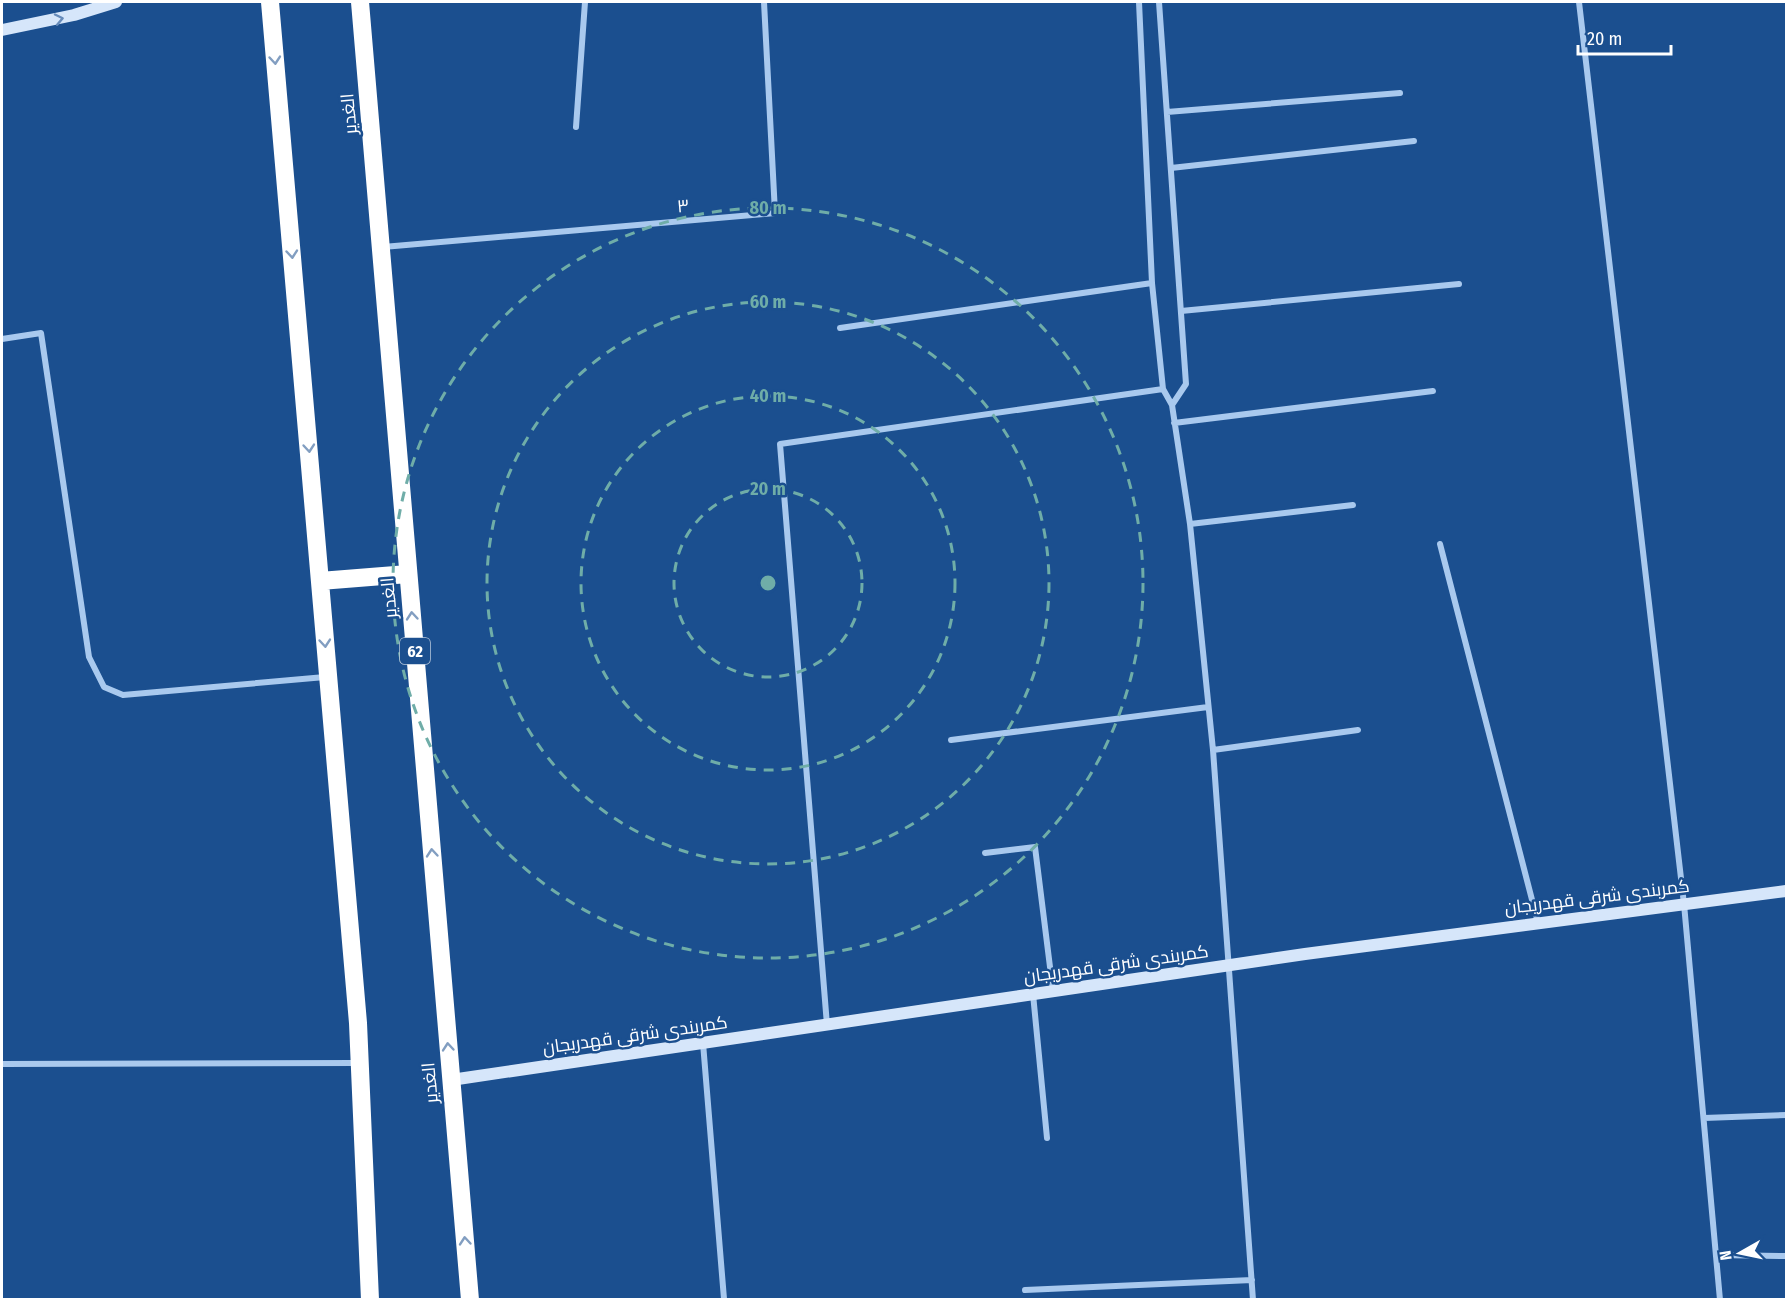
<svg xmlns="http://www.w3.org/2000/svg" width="1788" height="1301" font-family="'Fira Sans Condensed',Cairo,sans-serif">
  <rect width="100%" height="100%" fill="#1b4f8f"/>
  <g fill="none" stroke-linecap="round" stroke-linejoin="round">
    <path stroke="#a9c9ee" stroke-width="6" d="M1139 2 1152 283 1163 389 1172 405 1190 524 1213 750 1253 1300
      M1159 2 1186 384 1172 405
      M1579 2 1684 904 1720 1300
      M1167 112 1400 93
      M576 127 585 2
      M1171 168 1414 141
      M383 247 775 213 764 2
      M1181 311 1459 284
      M840 328 1152 283
      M2 339 41 333 89 657 104 687 123 695 325 677
      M1174 423 1433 391
      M1190 524 1353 505
      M1440 544 1538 923
      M951 740 1208 707
      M1213 750 1358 730
      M985 853 1035 847 1053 991
      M1033 994 1047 1138
      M827 1025 780 444 1163 389
      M703 1043 724 1299
      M2 1064 357 1063
      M1704 1118 1786 1115
      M1716 1255 1786 1256
      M1025 1290 1252 1280"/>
    <path stroke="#d6e6fa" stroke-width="12" d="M2 30 74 15 116 2
      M451 1080 1305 954 1786 891"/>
    <path stroke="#fff" stroke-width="18" d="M270 2 358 1023 370 1300
      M360 2 470 1300
      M320 581 408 574"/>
  </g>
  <defs><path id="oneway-chevron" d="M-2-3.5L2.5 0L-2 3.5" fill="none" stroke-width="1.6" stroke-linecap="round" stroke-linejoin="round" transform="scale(1.5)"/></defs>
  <use stroke="#668bba" href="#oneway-chevron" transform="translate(59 19) rotate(-12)"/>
  <g stroke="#829ec1">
    <use href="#oneway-chevron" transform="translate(275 60) rotate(85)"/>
    <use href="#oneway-chevron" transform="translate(292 254) rotate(85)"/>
    <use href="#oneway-chevron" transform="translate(309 448) rotate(85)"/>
    <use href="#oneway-chevron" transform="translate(412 616) rotate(-95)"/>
    <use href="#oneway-chevron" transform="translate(325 643) rotate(85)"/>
    <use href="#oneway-chevron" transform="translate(432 853) rotate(-95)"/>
    <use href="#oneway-chevron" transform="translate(448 1047) rotate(-95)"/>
    <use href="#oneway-chevron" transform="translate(465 1241) rotate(-95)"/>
  </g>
  <g fill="none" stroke="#6fada8" stroke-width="3" stroke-dasharray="10 8">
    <circle cx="768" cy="583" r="94"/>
    <circle cx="768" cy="583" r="187"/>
    <circle cx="768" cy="583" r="281"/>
    <circle cx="768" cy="583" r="375"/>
  </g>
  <g text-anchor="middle" stroke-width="5" stroke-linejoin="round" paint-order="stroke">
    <rect fill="#1b4f8f" stroke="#bbcadd" stroke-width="1.5" x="400" y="638" width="30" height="26" rx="4.5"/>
    <g font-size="16" font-weight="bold" fill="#fff">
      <text x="415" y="657">62</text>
    </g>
    <g font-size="18" fill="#fff" stroke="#1b4f8f">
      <text transform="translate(349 114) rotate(-95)" y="6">الغدیر</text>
      <text transform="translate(683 206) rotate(-5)" y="6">۳</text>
      <text transform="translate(389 598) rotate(-95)" y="6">الغدیر</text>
      <text transform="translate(1597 897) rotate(-7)" y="6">کمربندی شرقی قهدریجان</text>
      <text transform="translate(1116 964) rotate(-8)" y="6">کمربندی شرقی قهدریجان</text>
      <text transform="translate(635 1035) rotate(-8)" y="6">کمربندی شرقی قهدریجان</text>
      <text transform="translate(430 1083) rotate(-95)" y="6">الغدیر</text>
    </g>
  </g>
  <circle cx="768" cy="583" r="9" fill="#6fada8" stroke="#1b4f8f" stroke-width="3"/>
  <g font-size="18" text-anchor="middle" font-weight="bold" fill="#6fada8" stroke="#1b4f8f" stroke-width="5" stroke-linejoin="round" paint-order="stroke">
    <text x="768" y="214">80 m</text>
    <text x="768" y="308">60 m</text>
    <text x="768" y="402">40 m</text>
    <text x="768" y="495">20 m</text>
  </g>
  <rect width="1788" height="1301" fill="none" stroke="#ffffff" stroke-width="6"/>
  <g transform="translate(1740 1253) rotate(261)" stroke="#1b4f8f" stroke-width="4.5" paint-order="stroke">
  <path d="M0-4.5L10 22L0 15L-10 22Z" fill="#ffffff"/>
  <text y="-9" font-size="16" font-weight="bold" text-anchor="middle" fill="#ffffff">N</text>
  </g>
  <path d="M1578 45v9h93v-9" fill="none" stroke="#ffffff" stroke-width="3"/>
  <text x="1587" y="45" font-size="18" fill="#ffffff" stroke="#1b4f8f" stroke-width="4.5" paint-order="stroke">20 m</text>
</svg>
